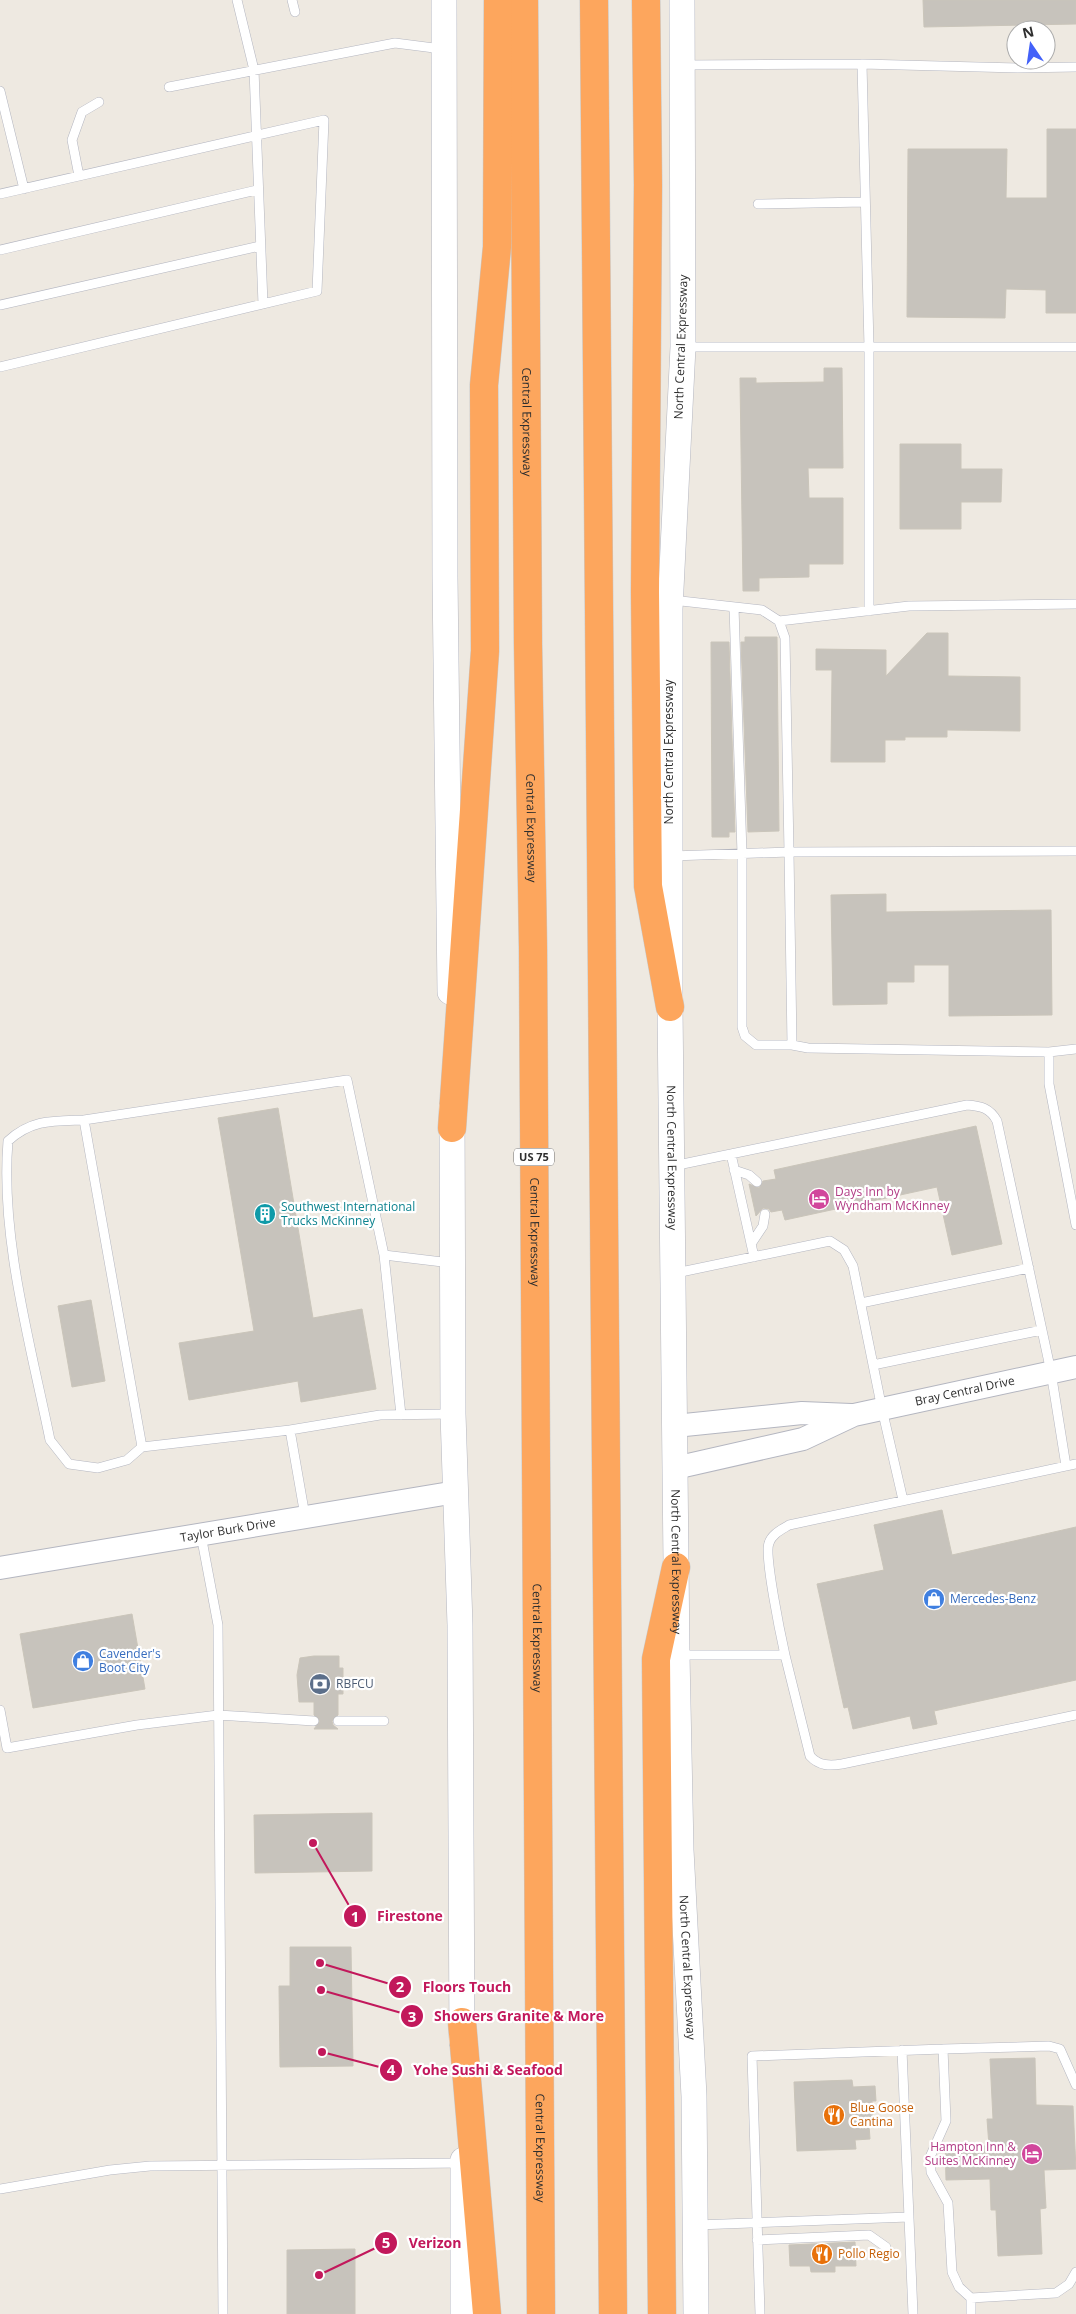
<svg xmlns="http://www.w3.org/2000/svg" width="1076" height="2314" font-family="'Open Sans',sans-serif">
  <rect width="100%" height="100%" fill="#eee9e1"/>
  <path fill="#c7c3bc" stroke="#cac5ba" d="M923 0H1076V24L924 27Z
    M1047 129H1076V313H1046V290L1006 289 1005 318 907 317 908 149H1007L1006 198H1047Z
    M824 368H842L843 468H808L809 498H843V564H809V577L759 578V591H743L740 378H756V383L824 382Z
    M900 444H961V469H1002L1001 502H961V529H900Z
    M927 633H948V676L1020 677V731L947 730V737H905V740H885V762H831L832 670H816V649L886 650V676Z
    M745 637H777L779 831 748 832 741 642H745Z
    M711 642H729L735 832H729V837H712Z
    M886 894V912L1051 910 1052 1015 949 1016V965H914V982H887V1004L833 1005 831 895Z
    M278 1108 313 1318 362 1309 376 1389 301 1402 298 1381 189 1400 179 1343 254 1331 218 1118Z
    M976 1126 1002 1244 952 1255 937 1187 785 1220 782 1210 771 1212 769 1209 763 1208 756 1216 749 1184 759 1188 763 1181 776 1179 774 1170Z
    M91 1300 105 1381 72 1387 58 1306Z
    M942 1510 952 1555 1076 1527V1680L934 1711 937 1724 913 1729 910 1716 853 1729 848 1707 844 1708 817 1584 884 1570 874 1525Z
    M132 1614 145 1689 33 1708 20 1634Z
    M314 1656H339V1668H343V1694H338V1715L332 1721 333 1725 338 1729H314L320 1721 314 1715V1702H299L297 1675 300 1658Z
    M372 1813V1871L255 1873 254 1815Z
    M290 1947H351L353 2066 280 2067 279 1986H290Z
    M1035 2058 1036 2105 1073 2106 1076 2169 1044 2170 1046 2208 1040 2209 1042 2254 998 2256 996 2210H991L990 2179 946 2180 945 2147 989 2146 987 2119H993L990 2059Z
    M852 2080 853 2087 875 2086 876 2101H872L873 2124 869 2125 870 2139 855 2140 856 2149 797 2151 794 2082Z
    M855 2242 856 2266H835V2272H811L810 2266H790L789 2245Z
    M355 2249V2314H287V2250Z"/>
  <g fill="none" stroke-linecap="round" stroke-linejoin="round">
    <g stroke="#b4b6c0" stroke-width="10">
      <path id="service" d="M237 0 254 70 263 304
        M292 0 295 12
        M862 64 869 347V611
        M684 65 862 64 1018 68 1076 67
        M169 87 395 43 442 49
        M0 91 24 189
        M79 176 72 140 82 112 99 102
        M0 194 324 120 317 291 0 367
        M758 204 865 202
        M0 250 257 190
        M0 305 260 246
        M686 347H1076
        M672 600 762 610 779 621 785 638 789 852 1076 851
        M734 607 742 854V1027L745 1036 756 1045H792
        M779 621 909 606 1076 604
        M672 856 789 852 792 1045 808 1048 1049 1052 1076 1049
        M1049 1052V1084L1076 1225
        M84 1120C54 1121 32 1119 8 1141 0 1238 31 1346 50 1440L69 1464 98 1468 127 1460 142 1447
        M731 1154 754 1257
        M673 1166 967 1105C981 1106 990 1108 997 1121L1051 1372 1066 1466
        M734 1170 749 1175 757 1182
        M751 1244 763 1226 765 1214
        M384 1255 401 1415
        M676 1273 830 1241 844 1250 853 1266 882 1409 903 1500
        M861 1303 1029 1268
        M873 1365 1042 1330
        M290 1430 380 1415 451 1414
        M305 1516 290 1430 142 1447 84 1120 347 1080 384 1255 451 1263
        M201 1535 218 1625 223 2314
        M679 1655H785C781 1637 764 1555 769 1543 772 1534 781 1530 789 1525L1076 1464
        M785 1655 810 1756C819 1766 830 1766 842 1764L1076 1715
        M0 1710 7 1748 137 1725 218 1715 314 1721
        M338 1721H384
        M902 2050 913 2314
        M0 2189 110 2170 150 2166 463 2163
        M697 2225 909 2217
        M757 2240 869 2235 886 2247
        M971 2298 1056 2293 1069 2284 1076 2272
        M760 2314 752 2056 943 2049
        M971 2314V2298L959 2287 952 2272 948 2203 931 2172 930 2157 946 2121 943 2049 1049 2046 1060 2049 1076 2085"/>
    </g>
    <g stroke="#b4b6c0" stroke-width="24">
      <g id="tertiary">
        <path d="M675 1426 802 1413 851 1415"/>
        <path id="s1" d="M675 1468 803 1439 854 1415 1076 1367"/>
        <path id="s2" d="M0 1568 456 1492"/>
      </g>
    </g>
    <g stroke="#b4b6c0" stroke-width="26">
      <g id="secondary">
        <path d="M444 0 445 577 450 992"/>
        <path id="s3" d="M682 0 683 347 670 609V1007L677 1655 681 1850 694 2096 696 2314"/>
        <path d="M452 1107 453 1414 460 1625 462 2042"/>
        <path d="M463 2160V2314"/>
      </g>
    </g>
    <g stroke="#c9c9c9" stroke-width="29">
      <g id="motorway">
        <path id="s4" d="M524 0 528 644 533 947 541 2314"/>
        <path d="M594 0 613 2314"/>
        <path d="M646 0 648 185 645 592 648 886 670 1007"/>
        <path d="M452 1128 485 651 484 385 497 247 498 0"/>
        <path d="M462 2022 487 2314"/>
        <path d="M662 2314 656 1659 676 1567"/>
      </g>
    </g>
    <use href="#service" stroke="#fff" stroke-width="9"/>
    <use href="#tertiary" stroke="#fff" stroke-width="22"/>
    <use href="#secondary" stroke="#fff" stroke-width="25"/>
    <use href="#motorway" stroke="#fda65d" stroke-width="28"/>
  </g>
  <defs>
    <g id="hotel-disc" transform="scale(1.125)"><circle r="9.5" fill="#d1479c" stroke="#fff"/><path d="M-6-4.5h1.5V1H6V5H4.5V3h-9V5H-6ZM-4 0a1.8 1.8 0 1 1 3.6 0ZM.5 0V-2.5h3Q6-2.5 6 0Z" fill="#fff"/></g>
    <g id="building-disc" transform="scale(1.125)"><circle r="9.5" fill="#0f9aa8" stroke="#fff"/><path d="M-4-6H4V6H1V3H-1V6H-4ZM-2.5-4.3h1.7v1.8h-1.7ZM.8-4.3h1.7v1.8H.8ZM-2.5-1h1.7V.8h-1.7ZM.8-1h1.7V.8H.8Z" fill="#fff"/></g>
    <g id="shop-disc" transform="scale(1.125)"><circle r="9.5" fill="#3f7fe0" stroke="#fff"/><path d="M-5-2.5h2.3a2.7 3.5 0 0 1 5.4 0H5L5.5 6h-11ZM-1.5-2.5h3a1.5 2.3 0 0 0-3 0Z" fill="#fff"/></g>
    <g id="bank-disc" transform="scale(1.125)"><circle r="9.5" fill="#5c6f8a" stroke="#fff"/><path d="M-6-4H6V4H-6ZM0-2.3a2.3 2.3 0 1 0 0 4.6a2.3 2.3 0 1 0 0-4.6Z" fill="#fff"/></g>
    <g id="restaurant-disc" transform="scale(1.125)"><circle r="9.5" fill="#e8710a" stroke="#fff"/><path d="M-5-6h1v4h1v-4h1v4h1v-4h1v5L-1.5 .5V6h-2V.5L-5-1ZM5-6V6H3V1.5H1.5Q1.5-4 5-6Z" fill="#fff"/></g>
  </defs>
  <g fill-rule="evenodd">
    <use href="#hotel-disc" x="819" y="1199"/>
    <use href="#building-disc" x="265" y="1214"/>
    <use href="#shop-disc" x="934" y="1599"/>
    <use href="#shop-disc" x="83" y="1661"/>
    <use href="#bank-disc" x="320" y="1684"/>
    <use href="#restaurant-disc" x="834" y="2115"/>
    <use href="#hotel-disc" x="1032" y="2154"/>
    <use href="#restaurant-disc" x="822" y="2254"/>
  </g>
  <g text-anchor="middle" stroke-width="4.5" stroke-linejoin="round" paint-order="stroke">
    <rect fill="#fff" stroke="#6d6d6d" stroke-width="1" x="514" y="1148.5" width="40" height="17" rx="4"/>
    <g font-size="11" font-weight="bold" fill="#2e2e2e">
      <text x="534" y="1161">US 75</text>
    </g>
    <g font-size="12" fill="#2e2e2e" stroke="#fff">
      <text transform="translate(681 347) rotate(-88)" y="4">North Central Expressway</text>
      <text dy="4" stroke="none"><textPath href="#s4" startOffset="422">Central Expressway</textPath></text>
      <text transform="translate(669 752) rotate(-90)" y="4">North Central Expressway</text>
      <text dy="4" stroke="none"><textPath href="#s4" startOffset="828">Central Expressway</textPath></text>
      <text dy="4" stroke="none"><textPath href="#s3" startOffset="1158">North Central Expressway</textPath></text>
      <text dy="4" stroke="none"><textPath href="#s4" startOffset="1232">Central Expressway</textPath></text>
      <text dy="4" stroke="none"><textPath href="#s1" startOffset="301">Bray Central Drive</textPath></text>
      <text dy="4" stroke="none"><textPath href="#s2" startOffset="231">Taylor Burk Drive</textPath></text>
      <text dy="4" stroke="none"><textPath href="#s3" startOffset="1562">North Central Expressway</textPath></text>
      <text dy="4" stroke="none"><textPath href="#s4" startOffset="1638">Central Expressway</textPath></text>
      <text dy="4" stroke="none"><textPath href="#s3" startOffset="1968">North Central Expressway</textPath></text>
      <text dy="4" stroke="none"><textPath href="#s4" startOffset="2148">Central Expressway</textPath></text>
    </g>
    <g font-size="12" fill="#b23c85" stroke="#fff" text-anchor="start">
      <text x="835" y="1196">Days Inn by<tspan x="835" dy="14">Wyndham McKinney</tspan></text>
      <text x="1016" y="2151" text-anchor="end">Hampton Inn &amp;<tspan x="1016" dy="14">Suites McKinney</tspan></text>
    </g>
    <g font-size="12" fill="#0d838f" stroke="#fff" text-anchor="start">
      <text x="281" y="1211">Southwest International<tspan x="281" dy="14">Trucks McKinney</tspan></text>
    </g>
    <g font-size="12" fill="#366cbe" stroke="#fff" text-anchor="start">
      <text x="950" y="1603">Mercedes-Benz</text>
      <text x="99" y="1658">Cavender's<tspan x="99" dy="14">Boot City</tspan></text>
    </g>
    <g font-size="12" fill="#4e5e75" stroke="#fff" text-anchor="start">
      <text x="336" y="1688">RBFCU</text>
    </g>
    <g font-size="12" fill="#c56008" stroke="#fff" text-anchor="start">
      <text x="850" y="2112">Blue Goose<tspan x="850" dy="14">Cantina</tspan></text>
      <text x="838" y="2258">Pollo Regio</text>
    </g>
  </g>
  <path fill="none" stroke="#c2185b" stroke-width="2" d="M313 1843L355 1916M320 1963L400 1987M321 1990L412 2016M322 2052L391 2070M319 2275L386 2243"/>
  <g fill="#c2185b" stroke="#fff" stroke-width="2">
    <circle cx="313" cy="1843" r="5"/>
    <circle cx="320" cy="1963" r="5"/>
    <circle cx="321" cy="1990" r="5"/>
    <circle cx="322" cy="2052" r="5"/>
    <circle cx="319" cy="2275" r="5"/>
    <circle cx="355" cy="1916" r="12"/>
    <circle cx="400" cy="1987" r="12"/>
    <circle cx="412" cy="2016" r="12"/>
    <circle cx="391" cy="2070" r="12"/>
    <circle cx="386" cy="2243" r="12"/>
  </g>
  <g font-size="15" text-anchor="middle" font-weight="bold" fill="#fff">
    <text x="355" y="1922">1</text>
    <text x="400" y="1992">2</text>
    <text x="412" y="2022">3</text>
    <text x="391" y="2075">4</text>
    <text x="386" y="2248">5</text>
  </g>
  <g font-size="14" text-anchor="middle" font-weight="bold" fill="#c2185b" stroke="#fff" stroke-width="4.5" stroke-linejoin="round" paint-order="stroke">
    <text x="410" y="1921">Firestone</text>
    <text x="467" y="1992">Floors Touch</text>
    <text x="519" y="2021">Showers Granite &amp; More</text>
    <text x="488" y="2075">Yohe Sushi &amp; Seafood</text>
    <text x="435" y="2248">Verizon</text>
  </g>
  <g transform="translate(1031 45) rotate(347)"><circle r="24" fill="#ffffff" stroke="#ababab"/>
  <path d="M0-4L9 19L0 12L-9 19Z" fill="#4361f9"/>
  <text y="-8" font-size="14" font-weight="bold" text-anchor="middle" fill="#2e2e2e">N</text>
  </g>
</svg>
